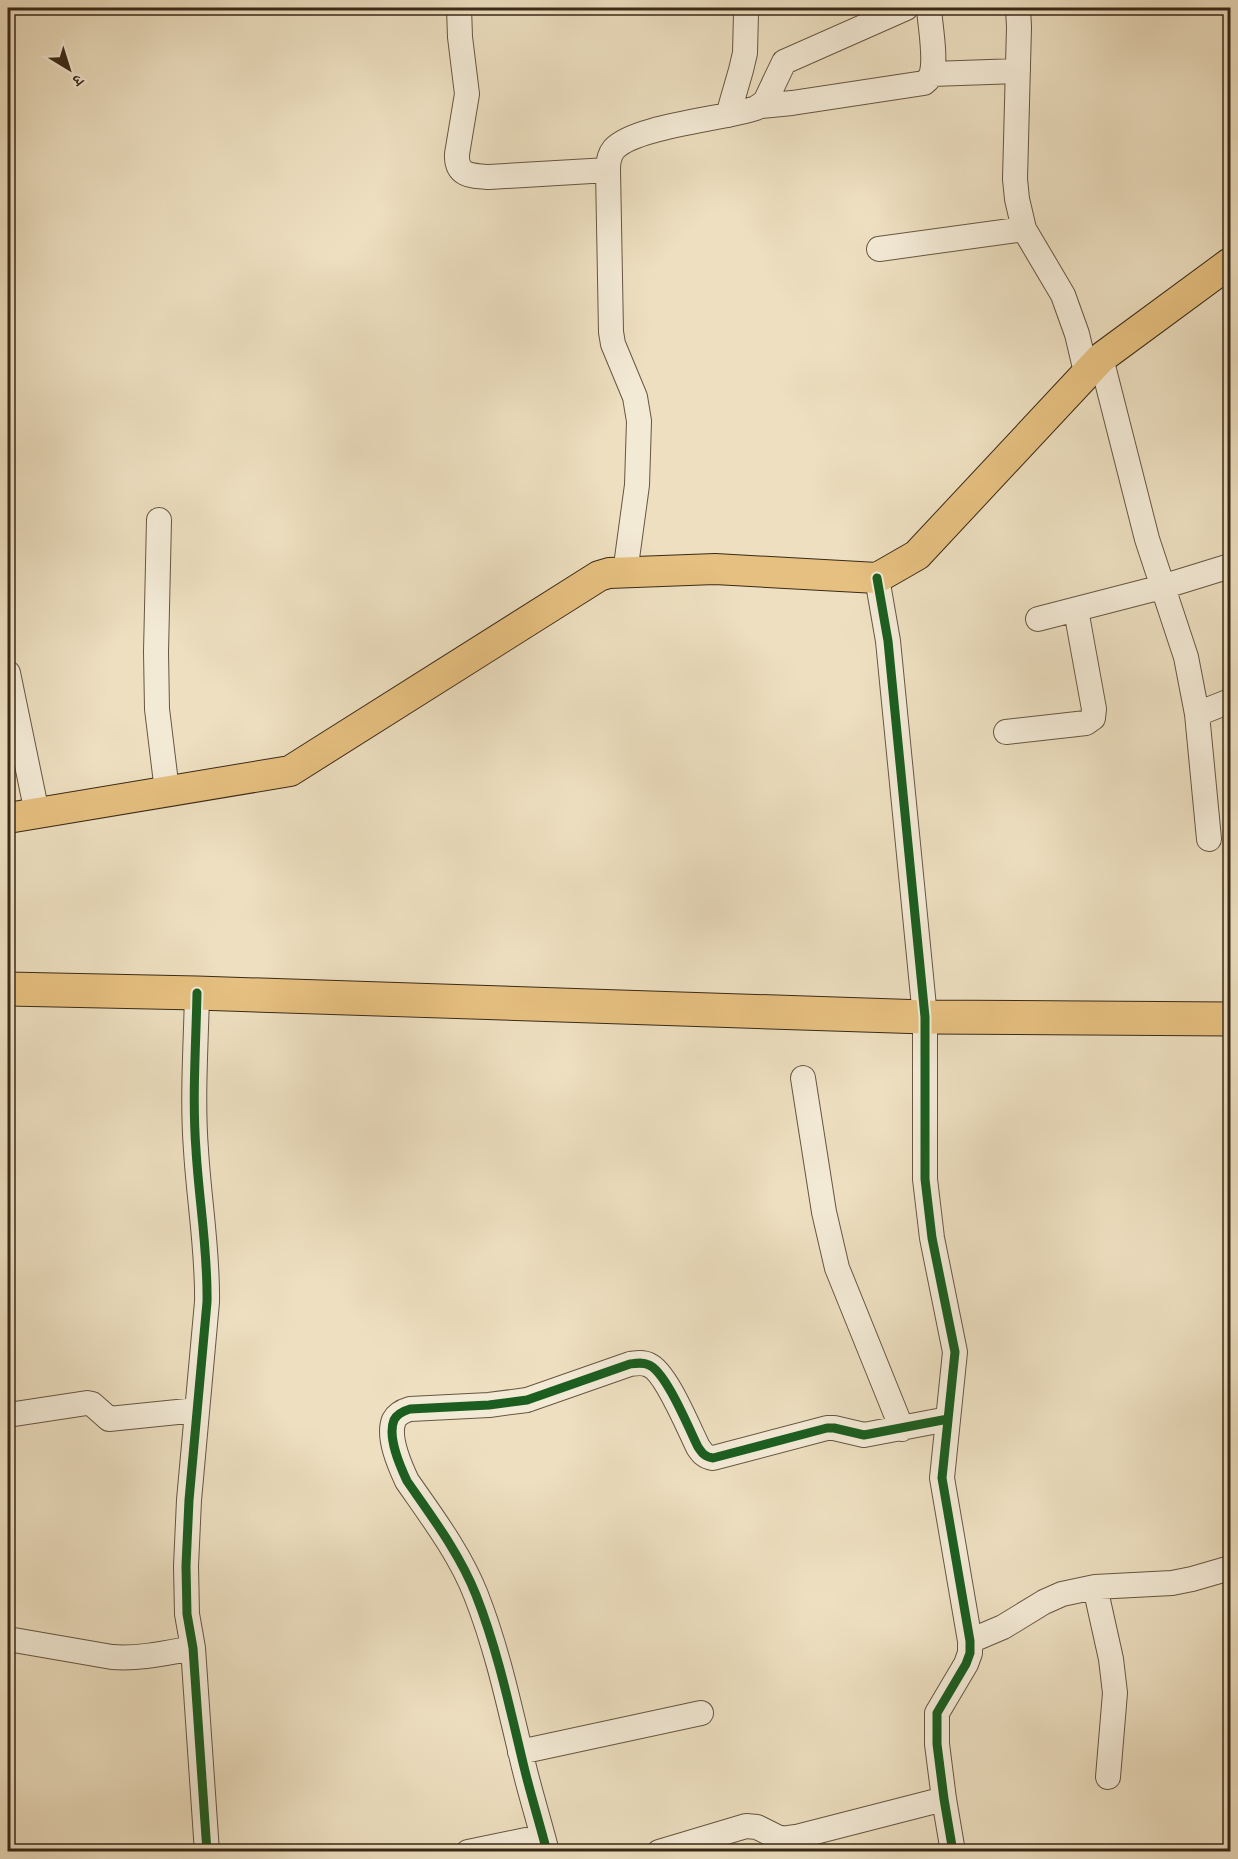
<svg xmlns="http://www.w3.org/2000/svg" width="1238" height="1859" font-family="'Sorts Mill Goudy','Noto Serif Devanagari',serif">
  <rect width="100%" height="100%" fill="#eddfc0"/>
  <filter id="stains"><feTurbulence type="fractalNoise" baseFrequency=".00333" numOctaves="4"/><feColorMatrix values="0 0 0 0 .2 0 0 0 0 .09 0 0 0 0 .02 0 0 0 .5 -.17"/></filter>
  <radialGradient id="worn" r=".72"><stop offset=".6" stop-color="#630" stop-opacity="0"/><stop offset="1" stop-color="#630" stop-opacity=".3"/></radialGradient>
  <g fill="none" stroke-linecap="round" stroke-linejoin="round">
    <g stroke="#675641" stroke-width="26">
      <path id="minor" d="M459 8 460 37 467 94 457 154C456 176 471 176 489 177L608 170
        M1018 8 1019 27 1015 179 1017 199 1024 229 1063 295 1077 334 1086 372
        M932 74 1018 71
        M761 106 792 103 924 83C928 80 931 77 932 72 936 56 930 25 929 8
        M728 115 741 70 745 53 746 13 748 8
        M879 249 1024 229
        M1101 358 1147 539 1186 657 1197 714 1209 839
        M159 520 156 652 157 709 167 791
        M625 573 637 485 639 421 635 397 613 344 611 332 608 170C608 163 609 155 614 149 635 126 724 119 756 108L765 102 784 62 906 8
        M877 578 888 641 925 1017V1179L932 1238 955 1352 942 1478 970 1641V1653L966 1664 937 1713V1744L944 1799 953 1852
        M1038 619 1162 587 1230 566
        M8 673 37 813
        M1197 714 1230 701
        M1006 732 1086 723 1093 718 1094 709 1076 610
        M197 993C196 1045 192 1098 196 1150 199 1201 208 1251 207 1302L189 1500 186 1566 187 1614 193 1648 207 1852
        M803 1078 824 1212 837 1268 902 1429
        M8 1415 87 1403 92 1404 109 1419 197 1410
        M1095 1587 1111 1659 1115 1693 1108 1777
        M8 1639 112 1657C140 1659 166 1653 193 1648
        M970 1641 1003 1627 1044 1602 1062 1594 1095 1587 1172 1583 1192 1579 1230 1568
        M520 1752 701 1713
        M468 1852 526 1840 537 1845 544 1852
        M547 1852C540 1824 531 1796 524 1767 510 1709 498 1651 476 1595 460 1554 432 1517 407 1481 400 1466 387 1437 394 1420 397 1414 403 1411 410 1409L489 1405 527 1400 630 1364C637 1363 643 1362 649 1365 666 1372 689 1429 698 1447 702 1453 705 1457 713 1458L827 1428H834L864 1435 948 1419
        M659 1852 746 1826 757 1827 781 1839 796 1837 944 1799"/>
    </g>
    <g stroke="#3a2917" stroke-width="32">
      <path id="major" d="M8 818 290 771 599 576 609 573 715 569 877 578 917 555 1101 358 1230 263"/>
    </g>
    <g stroke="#3a2917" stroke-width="35">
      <path id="highway" d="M8 989 197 993 925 1017 1230 1019"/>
    </g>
    <use href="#minor" stroke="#f3ead6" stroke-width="24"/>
    <use href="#major" stroke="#e6c080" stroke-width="30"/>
    <use href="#highway" stroke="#e6c080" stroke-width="33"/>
    <g stroke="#f3ead6" stroke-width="13">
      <path id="cycleway" d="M877 578 888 641 925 1017V1179L932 1238 955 1352 942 1478 970 1641V1653L966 1664 937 1713V1744L944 1799 953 1852
        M197 993C196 1045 192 1098 196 1150 199 1201 208 1251 207 1302L189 1500 186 1566 187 1614 193 1648 207 1852
        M547 1852C540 1824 531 1796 524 1767 510 1709 498 1651 476 1595 460 1554 432 1517 407 1481 400 1466 387 1437 394 1420 397 1414 403 1411 410 1409L489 1405 527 1400 630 1364C637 1363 643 1362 649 1365 666 1372 689 1429 698 1447 702 1453 705 1457 713 1458L827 1428H834L864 1435 948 1419"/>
    </g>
    <use href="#cycleway" stroke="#1b5e20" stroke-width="9"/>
  </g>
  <rect width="1238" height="1859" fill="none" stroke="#eddfc0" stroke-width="30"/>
  <rect x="9" y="9" width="1220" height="1841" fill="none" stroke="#3a2917" stroke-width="3"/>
  <rect x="15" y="15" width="1208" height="1829" fill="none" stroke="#3a2917" stroke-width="1.5"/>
  <g transform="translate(69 69) rotate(142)" stroke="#f3ead6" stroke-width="4.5" paint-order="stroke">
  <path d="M0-4.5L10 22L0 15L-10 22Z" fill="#3a2917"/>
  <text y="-9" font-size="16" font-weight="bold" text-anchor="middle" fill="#3a2917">उ</text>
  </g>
  <rect width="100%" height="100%" filter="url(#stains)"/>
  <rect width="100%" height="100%" fill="url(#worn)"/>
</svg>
